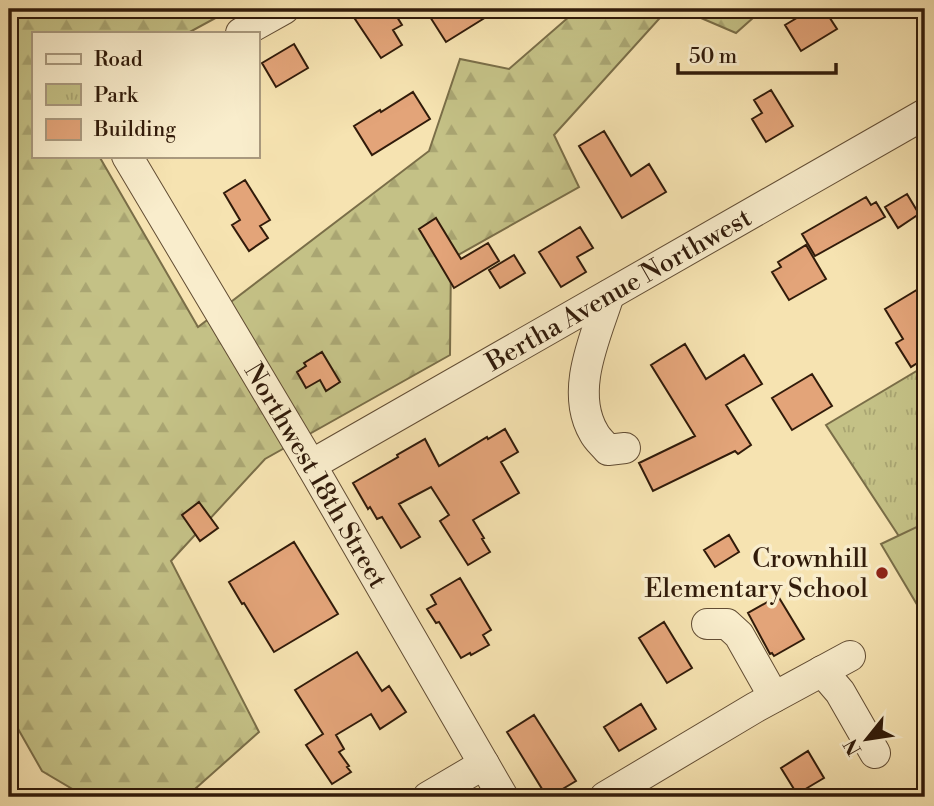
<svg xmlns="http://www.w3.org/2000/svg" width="934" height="806" font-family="'Libre Bodoni',serif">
  <defs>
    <pattern id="forest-firs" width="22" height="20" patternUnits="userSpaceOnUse" patternTransform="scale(1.75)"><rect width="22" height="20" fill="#c4c186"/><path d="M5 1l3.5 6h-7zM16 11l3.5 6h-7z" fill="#a9a572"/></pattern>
    <pattern id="park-tufts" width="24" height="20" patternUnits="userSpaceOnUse" patternTransform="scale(1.75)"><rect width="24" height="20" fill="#c4c186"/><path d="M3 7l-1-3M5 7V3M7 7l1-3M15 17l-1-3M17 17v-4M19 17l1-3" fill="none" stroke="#a9a572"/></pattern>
  </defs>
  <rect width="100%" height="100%" fill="#f6e3b1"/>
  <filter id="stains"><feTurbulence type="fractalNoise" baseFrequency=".00286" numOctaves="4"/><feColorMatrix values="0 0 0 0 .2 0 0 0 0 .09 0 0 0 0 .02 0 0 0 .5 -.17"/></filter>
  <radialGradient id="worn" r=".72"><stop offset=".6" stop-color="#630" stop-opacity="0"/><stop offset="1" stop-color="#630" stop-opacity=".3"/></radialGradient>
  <path fill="url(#forest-firs)" stroke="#7a6e48" stroke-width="2" d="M9 9H232L188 33H33V156H99L198 327 429 151 460 59 509 69 578 9H668L554 135 579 187 451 259 450 355 265 459 171 561 259 732 186 797H86L42 771 9 713Z
    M680 9H763L736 33Z"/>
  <path fill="url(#park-tufts)" stroke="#7a6e48" stroke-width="2" d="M925 366V576L826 425Z"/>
  <path fill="#c4c186" stroke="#7a6e48" stroke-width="2" d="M925 523V618L881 544Z"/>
  <path fill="#e3a479" stroke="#311b0a" stroke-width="2" d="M371 9H376L381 16 392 9 402 25 393 30 402 45 381 58 355 19Z
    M425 9H499L446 42Z
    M812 9H824L837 29 801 51 785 25Z
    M294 44 308 68 276 87 262 63Z
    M771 90 793 126 766 142 752 119 762 113 754 100Z
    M413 92 430 119 372 155 354 126 380 110 381 112Z
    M604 131 631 176 649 164 666 192 622 218 579 146Z
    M245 180 270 220 260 226 268 238 249 251 232 225 240 220 224 193Z
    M907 194 919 214 898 228 885 207Z
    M866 197 871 205 876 202 885 217 815 256 802 234Z
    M436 218 461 259 488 243 499 261 454 288 419 229Z
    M580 227 593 248 577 257 586 272 561 287 539 252Z
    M806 245 826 279 789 300 772 272 781 267 778 262Z
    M514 255 525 273 500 288 489 270Z
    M925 285V358L911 367 896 343 903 339 885 309Z
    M685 344 706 379 744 355 762 384 726 405 751 445 738 454 735 451 653 491 639 463 695 436 651 365Z
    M322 352 340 382 326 391 320 380 306 388 297 372 306 366 304 363Z
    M812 374 832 406 792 430 772 398Z
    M505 429 518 452 501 462 519 493 473 520 484 538 482 539 490 552 468 565 440 521 449 515 431 487 399 504 420 537 401 548 382 517 377 519 370 507 368 509 353 483 398 457 397 455 425 439 439 466 487 437 488 439Z
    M199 502 218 528 200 541 182 515Z
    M729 535 739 552 715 567 704 550Z
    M294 542 338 614 274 652 244 603 242 604 229 582Z
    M460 578 491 630 483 635 489 645 471 655 470 653 461 658 439 622 436 623 427 609 436 604 431 595Z
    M778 596 804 639 774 656 772 653 770 654 748 613Z
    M664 622 692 668 667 683 639 638Z
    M357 652 382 691 389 686 406 712 380 729 371 714 336 735 344 749 339 752 349 766 347 767 351 772 332 784 306 745 323 734 295 690Z
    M641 704 656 729 619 751 604 727Z
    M534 715 576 781 549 797H547L507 732Z
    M808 751 824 778 797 794 781 768Z"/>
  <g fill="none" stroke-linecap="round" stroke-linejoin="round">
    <g stroke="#624d34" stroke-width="32">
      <g id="minor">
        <path d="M241 33 284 9"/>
        <path id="s1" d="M127 156 311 465 503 797"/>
        <path d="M609 295C596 336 569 391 594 433 597 439 603 444 608 450L625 448"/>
        <path id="s2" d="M311 465 925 114"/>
        <path d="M707 624H727L739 635 774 697"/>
        <path d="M822 671 840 692 875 753"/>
        <path d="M428 797 484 764"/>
        <path d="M605 797 756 707 850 656"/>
      </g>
    </g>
    <use href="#minor" stroke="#f9edcc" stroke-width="30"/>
  </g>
  <circle fill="#8f2418" stroke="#f9edcc" stroke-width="2.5" cx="882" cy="573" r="7"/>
  <g text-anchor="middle" stroke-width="7" stroke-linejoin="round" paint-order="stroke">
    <g font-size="26" fill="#311b0a" stroke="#f9edcc">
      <text dy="9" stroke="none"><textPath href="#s2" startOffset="354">Bertha Avenue Northwest</textPath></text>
      <text dy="9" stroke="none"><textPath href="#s1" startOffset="371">Northwest 18th Street</textPath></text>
    </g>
    <g font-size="26" fill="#311b0a" stroke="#f9edcc" text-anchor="end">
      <text x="868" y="567">Crownhill<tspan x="868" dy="30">Elementary School</tspan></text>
    </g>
  </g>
  <rect width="934" height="806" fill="none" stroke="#f6e3b1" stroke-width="35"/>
  <rect x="10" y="10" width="913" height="785" fill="none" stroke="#311b0a" stroke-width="3.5"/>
  <rect x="18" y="18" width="899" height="771" fill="none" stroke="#311b0a" stroke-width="2"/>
  <rect x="32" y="32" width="228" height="126" fill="#f9edcc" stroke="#a9997e" stroke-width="2"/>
  <rect x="46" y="54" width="35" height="10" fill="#f9edcc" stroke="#a9997e" stroke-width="2"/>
  <text x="94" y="66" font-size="21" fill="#311b0a">Road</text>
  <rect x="46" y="84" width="35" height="21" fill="url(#park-tufts)" stroke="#a9997e" stroke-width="2"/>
  <text x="94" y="102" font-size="21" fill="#311b0a">Park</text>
  <rect x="46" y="119" width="35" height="21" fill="#e3a479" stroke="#a9997e" stroke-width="2"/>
  <text x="94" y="136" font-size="21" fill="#311b0a">Building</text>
  <g transform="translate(867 739) rotate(240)" stroke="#f9edcc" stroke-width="5" paint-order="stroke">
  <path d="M0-5L12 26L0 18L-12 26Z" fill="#311b0a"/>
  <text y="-10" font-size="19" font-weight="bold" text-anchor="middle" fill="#311b0a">N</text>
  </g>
  <path d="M678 63v10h158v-10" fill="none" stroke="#311b0a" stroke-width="3.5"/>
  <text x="689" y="63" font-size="21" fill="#311b0a" stroke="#f9edcc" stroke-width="5" paint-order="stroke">50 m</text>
  <rect width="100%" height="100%" filter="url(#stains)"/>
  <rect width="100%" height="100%" fill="url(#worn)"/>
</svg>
